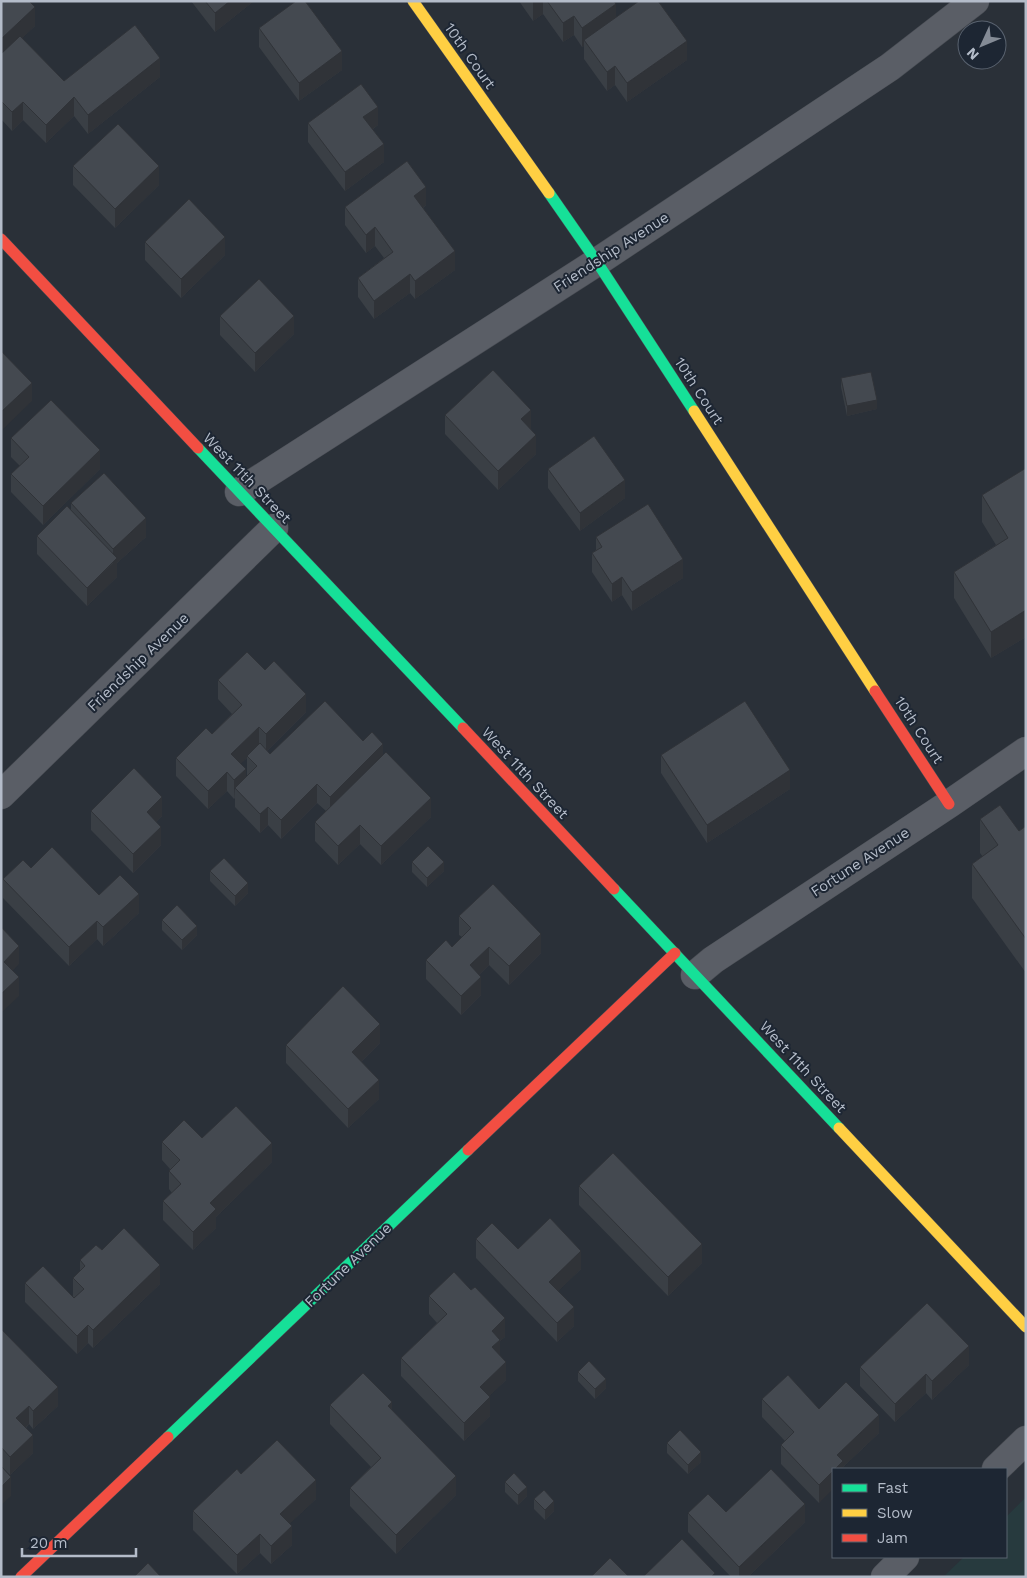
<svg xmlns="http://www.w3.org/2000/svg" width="1027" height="1578" font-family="'Work Sans',sans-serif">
  <rect width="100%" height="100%" fill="#2a3038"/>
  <path fill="#273a3e" d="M1026 1497V1577H943L964 1557H1006V1517Z"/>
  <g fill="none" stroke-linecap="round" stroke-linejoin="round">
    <g stroke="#484c53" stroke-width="29">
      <path id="street" d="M239 492 597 262 890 67 975 1
        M1 795 274 528
        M695 975 713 960 949 804 1026 751
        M996 1469 1026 1440
        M885 1577 905 1557"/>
    </g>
    <g stroke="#484c53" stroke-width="12">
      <path id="fast" d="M549 193 597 262 694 411
        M198 448 463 728
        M614 889 839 1128
        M168 1437 468 1150"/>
    </g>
    <g stroke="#484c53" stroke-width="12">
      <path id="slow" d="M413 1 549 193
        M694 411 875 691
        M839 1128 1026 1327"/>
    </g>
    <g stroke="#484c53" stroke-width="12">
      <path id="jam" d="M1 239 198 448
        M875 691 949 804
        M463 728 614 889
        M468 1150 675 953
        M21 1577 168 1437"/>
    </g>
    <use href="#street" stroke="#5a5e66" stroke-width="28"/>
    <use href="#fast" stroke="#16e098" stroke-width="11"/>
    <use href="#slow" stroke="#ffcf43" stroke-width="11"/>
    <use href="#jam" stroke="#f24e42" stroke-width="11"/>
  </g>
  <path fill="#3a3f45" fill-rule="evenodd" d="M1 1 35 26 22 38 64 81 160 77 88 134 74 116 46 143 23 120 12 131 1 119Z
    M191 1H254L215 32Z
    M519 1H614L616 18 687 60 627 102 615 85 607 91 584 59V46L582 47 574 35 563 42 543 14 533 21Z
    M259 28 342 70 299 101 259 47Z
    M308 123 378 125 373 129 384 162 345 191 308 142Z
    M73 166 159 185 115 228 73 185Z
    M426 205 423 208 455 270 415 299 410 293 374 319 358 297V278L384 258 375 246 366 253 345 225V207Z
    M145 242 225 255 181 298 145 260Z
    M220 316 294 334 255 372 220 335Z
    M841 378 877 409 847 416 841 387Z
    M445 415 531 429 536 454 498 490 445 434Z
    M11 438 100 469 43 525 11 492V474L20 466 11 457Z
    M1026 468V637L991 658 954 598V572L996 545 982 522V495Z
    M548 469 625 498 580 531 548 488Z
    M71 503 146 537 117 563V577L87 606 37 554V536L71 510Z
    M596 537 683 578 632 611 622 595 612 602 592 572V553L596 550Z
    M218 680 306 712 267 751 270 754 363 741 383 755 431 817 381 865 360 844 338 865 315 841V822L326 811 317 803 281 839 268 825 260 833 235 807V798L234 799 227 791 208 809 176 776V758L212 734 232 714 218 699ZM247 758V775L248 776 246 778 240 764Z
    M661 755 790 789 707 843 661 773Z
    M91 811 162 816 156 822 161 845 133 873 91 830Z
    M980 819 1019 831 1026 826V973L972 898V864L983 857 980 853Z
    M412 862 444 871 427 887 412 872Z
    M31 868 99 895 139 913 103 946 97 939 69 966 3 898V879Z
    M210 871 248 893 235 906 210 881Z
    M459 916 541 953 509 985 489 965 479 975 481 995 461 1015 426 979V960L452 947 462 937 459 935Z
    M162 920 197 935 182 950 162 930Z
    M380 1043 361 1062 379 1099 348 1128 286 1063V1045Z
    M202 1138 272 1162 216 1217V1228L193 1250 163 1220V1201L172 1193 169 1189V1171L170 1169 162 1160V1142Z
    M579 1186 702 1263 668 1296 579 1205Z
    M476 1239 581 1269 558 1291 574 1326 557 1342 476 1258Z
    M102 1250 160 1284 93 1348 88 1343 77 1354 25 1302V1283L73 1296V1278L80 1271V1260Z
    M429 1296 505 1337 500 1341V1356L506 1380 489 1396 490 1416 464 1441 401 1376V1358L437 1323 429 1314Z
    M1 1329 58 1406 33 1429 29 1424 26 1428 33 1453 10 1475 1 1466Z
    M969 1365 932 1400 926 1393 895 1422 860 1386V1367Z
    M578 1372 606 1388 595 1399 578 1381Z
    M762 1399 819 1409 879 1433 843 1467V1469L819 1503 781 1464V1445L785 1441 762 1417Z
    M330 1405 392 1410 456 1495 396 1554 350 1506V1488L371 1467 330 1424Z
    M667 1443 701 1462 688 1474 667 1453Z
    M241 1474 316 1499 289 1524 292 1545 271 1564 260 1553 237 1574 193 1530V1511Z
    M505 1482 527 1496 518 1505 505 1492Z
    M534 1499 554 1511 545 1520 534 1509Z
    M726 1512 805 1522 748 1577H731L688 1532V1513Z"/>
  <path fill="#303338" d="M230 1H254L215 32V13Z
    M534 1H543V14L533 21V2Z
    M616 4V23L584 40V46L582 47V28Z
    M35 7V26L1 58V39Z
    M574 16V35L563 42V23Z
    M687 41V60L627 102V83Z
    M342 51V70L299 101V83Z
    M160 58V77L88 134V115Z
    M615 66V85L607 91V72Z
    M74 97V116L46 143V125Z
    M23 102V120L12 131V112Z
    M378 107V125L363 136V117Z
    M384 144V162L345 191V172Z
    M159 166V185L115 228V209Z
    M426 187V205L414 214V196Z
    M375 227V246L366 253V235Z
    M225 237V255L181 298V279Z
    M455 251V270L415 299V281Z
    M410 274V293L374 319V301Z
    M294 316V334L255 372V353Z
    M32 383V401L1 431V412Z
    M877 400V409L847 416V406Z
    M531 410V429L521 438V419Z
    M536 435V454L498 490V471Z
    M100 450V469L43 525V506Z
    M625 480V498L580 531V513Z
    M146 518V537L117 563V577L87 606V588L113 563V549Z
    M683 559V578L632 611V592Z
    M622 577V595L612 602V584Z
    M1026 610V637L991 658V632Z
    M3 636V655L1 657V638Z
    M306 694V712L266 752V734Z
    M259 727V746L247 756V758L231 773V754Z
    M383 744V763L330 815V797Z
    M246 769V788H235L234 799V780Z
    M790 770V789L707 843V825Z
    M227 772V791L208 809V791Z
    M317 784V803L281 839V820Z
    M162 797V816L147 831V812Z
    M431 798V817L381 865V846Z
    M268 807V825L260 833V814Z
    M360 825V844L338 865V846Z
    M161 827V845L133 873V854Z
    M444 862V871L427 887V878Z
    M248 883V893L235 906V896Z
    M139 894V913L103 946V927Z
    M97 921V939L69 966V947Z
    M197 926V935L182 950V940Z
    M541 934V953L509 985V966Z
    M19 946V964L4 980V962Z
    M489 947V965L470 984V965Z
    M19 977V996L1 1013V994Z
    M481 977V995L461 1015V996Z
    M380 1024V1043L352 1071V1052Z
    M379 1080V1099L348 1128V1109Z
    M272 1143V1162L216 1217V1228L193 1250V1232L210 1203Z
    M702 1244V1263L668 1296V1277Z
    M581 1251V1269L549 1300V1282Z
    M160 1265V1284L93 1348V1330Z
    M574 1307V1326L557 1342V1323Z
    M505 1318V1337L500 1341V1358L492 1366V1331Z
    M88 1325V1343L77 1354V1336Z
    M969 1346V1365L932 1400V1381Z
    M506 1362V1380L480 1405V1387Z
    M926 1374V1393L895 1422V1404Z
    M606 1379V1388L595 1399V1389Z
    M58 1387V1406L33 1429V1411Z
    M490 1397V1416L464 1441V1423Z
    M392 1402V1421L388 1406Z
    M29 1406V1424L16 1437V1418Z
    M879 1415V1433L843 1467V1469H835L837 1455Z
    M33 1435V1453L10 1475V1457Z
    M701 1452V1462L688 1474V1465Z
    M833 1471V1489L819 1503V1485Z
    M456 1476V1495L396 1554V1535Z
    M11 1477V1496L1 1505V1487Z
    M316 1480V1499L280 1533V1514Z
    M527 1487V1496L518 1505V1495Z
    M554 1501V1511L545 1520V1510Z
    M805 1504V1522L748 1577H739V1567Z
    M292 1526V1545L271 1564V1546Z
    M260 1534V1553L237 1574V1555Z"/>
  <path fill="#444950" stroke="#303338" d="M1 1H29L35 7 1 39Z
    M205 1H230L215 13Z
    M296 1H305L342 51 299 83 259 28Z
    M547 1H614L616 4 582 28 574 16 563 23Z
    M639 1H658L687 41 627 83 615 66 607 72 584 40Z
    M135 25 160 58 88 115 74 97 46 125 23 102 12 112 1 101V54L20 36 64 81Z
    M361 84 378 107 363 117 384 144 345 172 308 123Z
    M118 124 159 166 115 209 73 166Z
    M407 161 426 187 414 196 455 251 415 281 410 274 374 301 358 278 393 252 375 227 366 235 345 207Z
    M189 199 225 237 181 279 145 242Z
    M259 279 294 316 255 353 220 316Z
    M1 351 32 383 1 412Z
    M493 370 531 410 521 419 536 435 498 471 445 415Z
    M871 372 877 400 847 406 841 378Z
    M51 400 100 450 43 506 11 474 29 457 11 438Z
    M594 436 625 480 580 513 548 469Z
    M1026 468V610L991 632 954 572 1008 538 982 495Z
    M104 473 146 518 113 549 71 503Z
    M648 504 683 559 632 592 622 577 612 584 592 553 602 547 596 537Z
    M67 506 117 558 87 588 37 536Z
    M247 652 265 670 274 661 306 694 266 734 259 727 231 754 246 769 234 780 227 772 208 791 176 758 206 728 212 734 242 705 218 680Z
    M325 701 363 741 372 732 383 744 330 797 317 784 281 820 268 807 260 814 235 788 257 766 247 756 260 743 270 754Z
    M745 701 790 770 707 825 661 755Z
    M386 752 431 798 381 846 360 825 338 846 315 822Z
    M134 768 162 797 147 812 161 827 133 854 91 811Z
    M1000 805 1019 831 1026 826V939L972 864 998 845 980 819Z
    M428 846 444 862 427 878 412 862Z
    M52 847 99 895 120 875 139 894 103 927 97 921 69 947 3 879 23 860 31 868Z
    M224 858 248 883 235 896 210 871Z
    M493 884 541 934 509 966 489 947 470 965 481 977 461 996 426 960 446 940 452 947 471 928 459 916Z
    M177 905 197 926 182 940 162 920Z
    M1 927 19 946 4 962 19 977 1 994Z
    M343 986 380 1024 352 1052 379 1080 348 1109 286 1045Z
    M236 1106 272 1143 210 1203 216 1209 193 1232 163 1201 181 1184 169 1171 180 1160 162 1142 184 1120 202 1138Z
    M613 1153 702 1244 668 1277 579 1186Z
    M550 1218 581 1251 549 1282 574 1307 557 1323 476 1239 492 1223 518 1249Z
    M124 1228 160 1265 93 1330 88 1325 77 1336 25 1283 43 1266 74 1298 84 1289 73 1278 85 1266 80 1260 96 1245 102 1250Z
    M454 1272 471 1290 475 1287 505 1318 492 1331 500 1340 492 1347 506 1362 480 1387 490 1397 464 1423 401 1358 447 1314 429 1296Z
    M927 1303 969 1346 932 1381 926 1374 895 1404 860 1367Z
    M1 1329 58 1387 33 1411 29 1406 16 1418 33 1435 10 1457 1 1447Z
    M589 1361 606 1379 595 1389 578 1372Z
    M363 1373 392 1402 388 1406 456 1476 396 1535 350 1488 381 1458 330 1405Z
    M788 1375 819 1409 846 1382 879 1415 837 1455 843 1461 835 1469H833V1471L819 1485 781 1445 794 1432 762 1399Z
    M680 1430 701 1452 688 1465 667 1443Z
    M277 1440 316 1480 280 1514 292 1526 271 1546 260 1534 237 1555 193 1511 237 1469 241 1474Z
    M1 1466 11 1477 1 1487Z
    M771 1469 805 1504 739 1567 688 1513 708 1494 726 1512Z
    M514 1473 527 1487 518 1495 505 1482Z
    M544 1490 554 1501 545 1510 534 1499Z
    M682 1539 715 1573 711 1577H643Z
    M610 1558 629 1577H593L592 1576Z
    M148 1563 161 1577H134Z"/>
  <g text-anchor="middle" stroke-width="4" stroke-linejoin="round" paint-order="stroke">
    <g font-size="15" fill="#b4bcc9" stroke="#1d2633">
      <text transform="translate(470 56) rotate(55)" y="5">10th Court</text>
      <text transform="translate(611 252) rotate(-33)" y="5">Friendship Avenue</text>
      <text transform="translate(699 391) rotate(57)" y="5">10th Court</text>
      <text transform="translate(247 478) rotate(46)" y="5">West 11th Street</text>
      <text transform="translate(138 662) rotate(-44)" y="5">Friendship Avenue</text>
      <text transform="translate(919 730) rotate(57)" y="5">10th Court</text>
      <text transform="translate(525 773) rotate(47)" y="5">West 11th Street</text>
      <text transform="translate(860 862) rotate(-33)" y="5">Fortune Avenue</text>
      <text transform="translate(803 1067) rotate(47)" y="5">West 11th Street</text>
      <text transform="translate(348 1265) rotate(-44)" y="5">Fortune Avenue</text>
    </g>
  </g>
  <rect width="1027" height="1578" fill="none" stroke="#b4bcc9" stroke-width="5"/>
  <rect x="832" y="1468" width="175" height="90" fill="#1d2633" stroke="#59626f"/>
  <rect x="842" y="1484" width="25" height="8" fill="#16e098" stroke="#59626f"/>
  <text x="877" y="1493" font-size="15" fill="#b4bcc9">Fast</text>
  <rect x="842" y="1509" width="25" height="8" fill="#ffcf43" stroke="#59626f"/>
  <text x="877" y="1518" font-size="15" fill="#b4bcc9">Slow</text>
  <rect x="842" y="1534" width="25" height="8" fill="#f24e42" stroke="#59626f"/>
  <text x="877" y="1543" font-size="15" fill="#b4bcc9">Jam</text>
  <g transform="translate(982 45) rotate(226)"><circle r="24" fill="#1d2633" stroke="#59626f"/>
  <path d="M0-4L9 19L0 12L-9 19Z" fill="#848b96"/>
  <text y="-8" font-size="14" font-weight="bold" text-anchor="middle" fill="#b4bcc9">N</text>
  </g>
  <path d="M22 1548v8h114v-8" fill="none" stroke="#b4bcc9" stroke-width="2.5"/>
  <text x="30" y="1548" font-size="15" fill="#b4bcc9" stroke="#1d2633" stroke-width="4" paint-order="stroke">20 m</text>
</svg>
